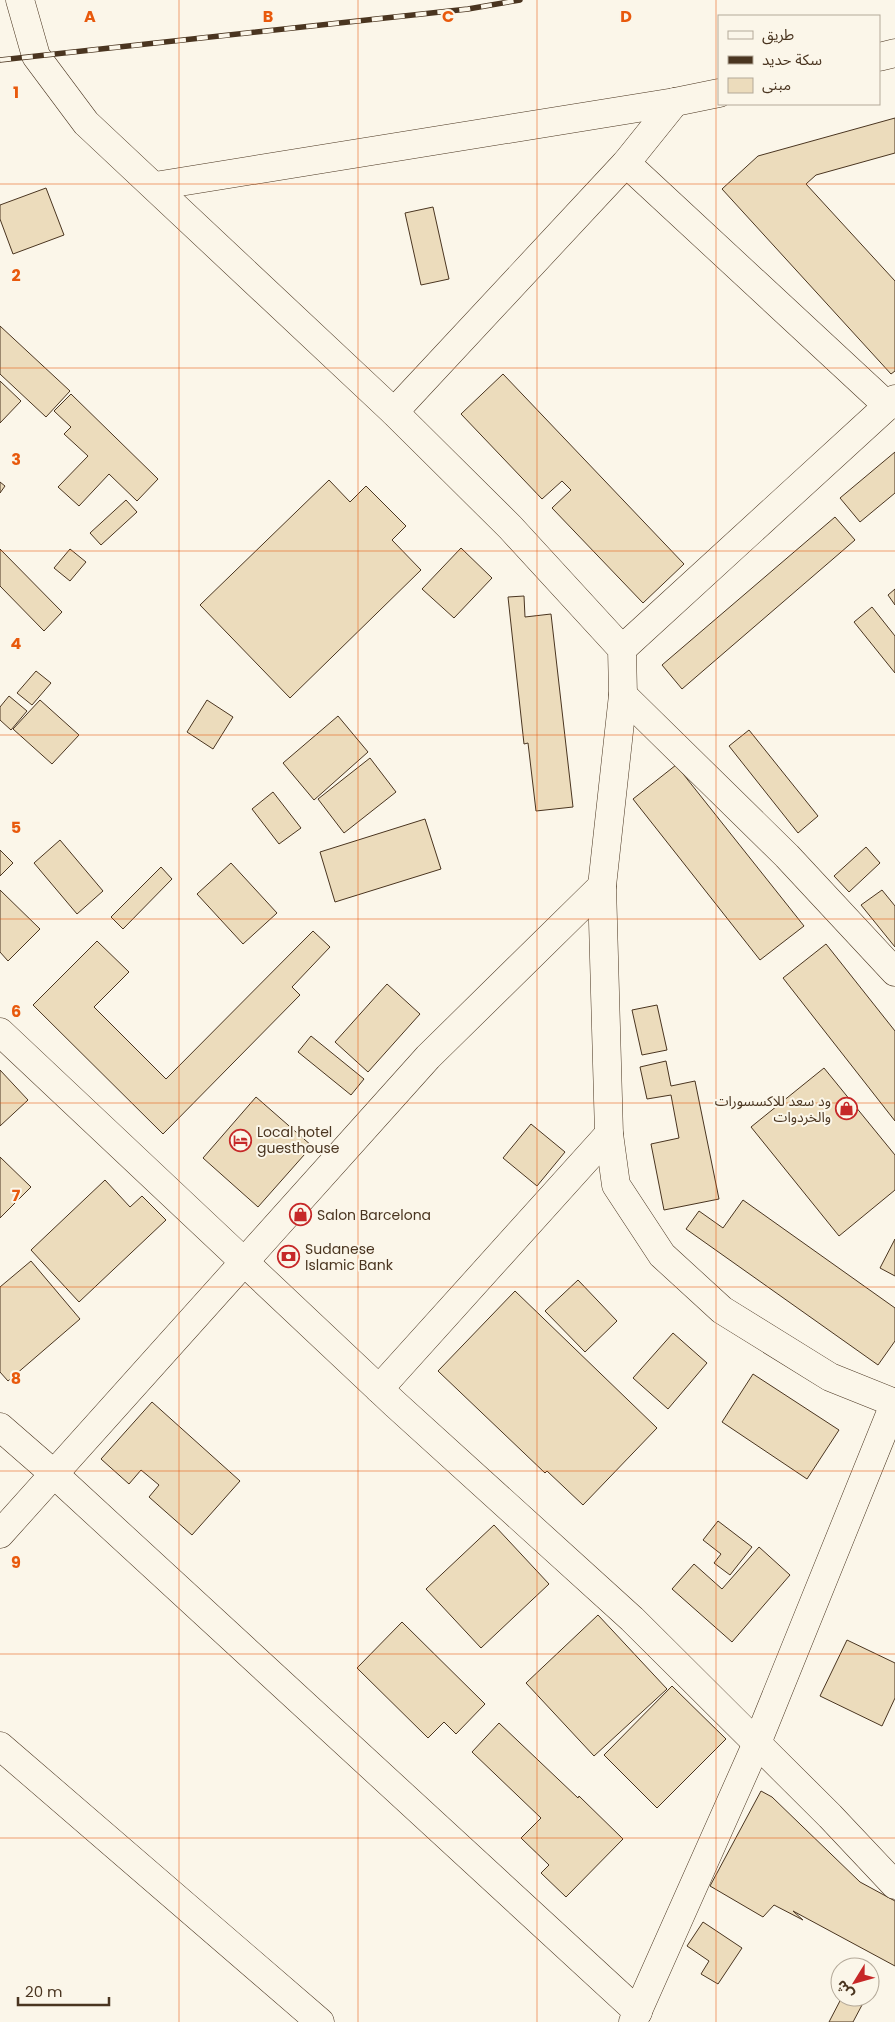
<svg xmlns="http://www.w3.org/2000/svg" width="895" height="2022" font-family="Poppins,'Noto Sans Arabic',sans-serif">
<rect width="100%" height="100%" fill="#fbf6e9"/>
<g fill="#ecdcbc" stroke="#4a3520">
<path d="M 895,118 L 895,153 L 816,175 L 806,184 L 895,281 L 895,371 L 891,374 L 722,189 L 758,156 Z"/>
<path d="M 46,188 L 64,235 L 13,254 L 0,219 L 0,205 Z"/>
<path d="M 433,207 L 449,279 L 421,285 L 405,213 Z"/>
<path d="M 0,326 L 70,391 L 46,417 L 0,374 Z"/>
<path d="M 503,374 L 684,564 L 643,603 L 552,508 L 571,490 L 562,481 L 542,499 L 461,414 Z"/>
<path d="M 0,381 L 21,401 L 0,423 Z"/>
<path d="M 71,394 L 158,479 L 137,501 L 109,474 L 79,506 L 58,487 L 88,456 L 64,434 L 71,427 L 54,411 Z"/>
<path d="M 895,452 L 895,493 L 860,522 L 840,498 Z"/>
<path d="M 329,480 L 350,502 L 366,486 L 406,526 L 392,540 L 421,570 L 290,698 L 200,605 Z"/>
<path d="M 0,482 L 5,486 L 0,493 Z"/>
<path d="M 126,500 L 137,512 L 101,545 L 90,533 Z"/>
<path d="M 835,517 L 855,540 L 682,689 L 662,665 Z"/>
<path d="M 461,548 L 492,578 L 454,618 L 422,589 Z"/>
<path d="M 0,549 L 62,612 L 44,631 L 0,586 Z"/>
<path d="M 70,549 L 86,562 L 70,581 L 54,568 Z"/>
<path d="M 895,589 L 895,605 L 888,595 Z"/>
<path d="M 524,596 L 525,617 L 551,614 L 573,807 L 536,811 L 528,743 L 524,744 L 508,597 Z"/>
<path d="M 872,607 L 895,636 L 895,673 L 854,622 Z"/>
<path d="M 36,671 L 51,683 L 32,705 L 17,693 Z"/>
<path d="M 9,696 L 27,711 L 11,730 L 0,720 L 0,707 Z"/>
<path d="M 40,700 L 79,735 L 52,764 L 13,729 Z"/>
<path d="M 207,700 L 233,717 L 213,749 L 187,732 Z"/>
<path d="M 338,716 L 368,752 L 314,800 L 283,763 Z"/>
<path d="M 749,730 L 818,816 L 798,833 L 729,746 Z"/>
<path d="M 370,758 L 396,792 L 344,833 L 318,799 Z"/>
<path d="M 676,765 L 804,926 L 760,960 L 633,799 Z"/>
<path d="M 273,792 L 301,828 L 279,844 L 252,809 Z"/>
<path d="M 425,819 L 441,869 L 335,902 L 320,852 Z"/>
<path d="M 60,840 L 103,891 L 77,914 L 34,863 Z"/>
<path d="M 866,847 L 880,863 L 849,892 L 834,876 Z"/>
<path d="M 0,850 L 13,863 L 0,876 Z"/>
<path d="M 231,863 L 277,913 L 243,944 L 197,894 Z"/>
<path d="M 161,867 L 172,879 L 123,929 L 111,917 Z"/>
<path d="M 0,890 L 40,929 L 8,961 L 0,952 Z"/>
<path d="M 882,890 L 895,906 L 895,947 L 861,905 Z"/>
<path d="M 313,931 L 330,947 L 292,987 L 300,995 L 163,1134 L 33,1005 L 97,941 L 129,972 L 94,1007 L 166,1079 Z"/>
<path d="M 826,944 L 895,1031 L 895,1121 L 783,978 Z"/>
<path d="M 387,984 L 420,1014 L 368,1072 L 335,1042 Z"/>
<path d="M 657,1005 L 667,1050 L 642,1055 L 632,1010 Z"/>
<path d="M 311,1036 L 364,1079 L 351,1095 L 298,1052 Z"/>
<path d="M 666,1061 L 671,1086 L 695,1081 L 719,1199 L 664,1210 L 651,1144 L 679,1138 L 671,1095 L 647,1099 L 640,1067 Z"/>
<path d="M 824,1068 L 895,1155 L 895,1190 L 839,1236 L 751,1127 Z"/>
<path d="M 0,1070 L 28,1100 L 0,1126 Z"/>
<path d="M 256,1097 L 312,1146 L 258,1207 L 203,1158 Z"/>
<path d="M 531,1124 L 565,1152 L 537,1186 L 503,1158 Z"/>
<path d="M 0,1157 L 31,1187 L 0,1218 Z"/>
<path d="M 105,1180 L 130,1207 L 142,1196 L 166,1220 L 79,1302 L 31,1250 Z"/>
<path d="M 743,1200 L 895,1308 L 895,1341 L 878,1365 L 686,1229 L 699,1211 L 723,1228 Z"/>
<path d="M 895,1239 L 895,1276 L 880,1268 Z"/>
<path d="M 31,1261 L 80,1319 L 8,1381 L 0,1372 L 0,1287 Z"/>
<path d="M 578,1280 L 617,1321 L 585,1352 L 545,1311 Z"/>
<path d="M 515,1291 L 657,1428 L 583,1505 L 547,1471 L 545,1473 L 438,1371 Z"/>
<path d="M 673,1333 L 707,1363 L 668,1409 L 633,1378 Z"/>
<path d="M 753,1374 L 839,1430 L 807,1479 L 722,1422 Z"/>
<path d="M 152,1402 L 240,1481 L 192,1535 L 149,1497 L 159,1485 L 141,1470 L 129,1484 L 101,1459 Z"/>
<path d="M 718,1521 L 752,1547 L 730,1575 L 714,1563 L 721,1554 L 703,1540 Z"/>
<path d="M 494,1525 L 549,1584 L 481,1648 L 426,1589 Z"/>
<path d="M 759,1547 L 790,1575 L 732,1642 L 672,1589 L 694,1564 L 722,1589 Z"/>
<path d="M 598,1615 L 667,1689 L 594,1756 L 526,1683 Z"/>
<path d="M 402,1622 L 485,1704 L 456,1734 L 444,1722 L 428,1738 L 357,1668 Z"/>
<path d="M 847,1640 L 895,1663 L 895,1698 L 882,1726 L 820,1696 Z"/>
<path d="M 672,1686 L 726,1739 L 657,1808 L 604,1755 Z"/>
<path d="M 499,1723 L 578,1798 L 579,1796 L 623,1839 L 566,1897 L 541,1873 L 549,1865 L 521,1838 L 541,1818 L 472,1752 Z"/>
<path d="M 761,1791 L 772,1797 L 860,1882 L 895,1901 L 895,1966 L 793,1911 L 803,1920 L 774,1905 L 763,1917 L 710,1886 Z"/>
<path d="M 703,1922 L 742,1948 L 718,1984 L 701,1974 L 709,1961 L 687,1946 Z"/>
<path d="M 842,1997 L 847,1997 L 862,2005 L 853,2022 L 829,2022 Z"/>
</g>
<g fill="none" stroke-linecap="round" stroke-linejoin="round">
<defs>
<g id="minor">
<path d="M 20,0 L 36,56 L 86,123 L 394,412 L 510,527 L 622,649 L 623,695 L 602,886 L 609,1134 L 616,1185 L 662,1255 L 722,1310 L 830,1377 L 895,1403"/>
<path d="M 879,57 L 895,53"/>
<path d="M 626,163 L 888,406"/>
<path d="M 155,186 L 675,102 L 719,93"/>
<path d="M 394,412 L 626,163 L 675,102"/>
<path d="M 622,649 L 895,399"/>
<path d="M 623,695 L 787,856 L 895,972"/>
<path d="M 0,1032 L 395,1404 L 632,1619 L 830,1816 L 895,1885"/>
<path d="M 379,1389 L 609,1134"/>
<path d="M 0,1427 L 54,1474 L 638,2012"/>
<path d="M 0,1534 L 428,1057 L 602,886"/>
<path d="M 0,1746 L 320,2022"/>
<path d="M 633,2022 L 757,1743 L 895,1402"/>
</g>
</defs>
<use href="#minor" stroke="#4a3520" stroke-width="29"/>
<use href="#minor" stroke="#fbf6e9" stroke-width="28"/>
<defs>
<path id="rail" d="M 0,60 L 468,9 L 520,0"/>
</defs>
<use href="#rail" stroke="#4a3520" stroke-width="5.5"/>
<use href="#rail" stroke="#fbf6e9" stroke-width="4" stroke-dasharray="11" stroke-linecap="butt"/>
</g>
<path fill="none" stroke="#e8590c" stroke-width="1" stroke-opacity="0.55" d="M 179,0 L 179,2022M 358,0 L 358,2022M 537,0 L 537,2022M 716,0 L 716,2022M 0,184 L 895,184M 0,368 L 895,368M 0,551 L 895,551M 0,735 L 895,735M 0,919 L 895,919M 0,1103 L 895,1103M 0,1287 L 895,1287M 0,1471 L 895,1471M 0,1654 L 895,1654M 0,1838 L 895,1838"/>
<defs>
<symbol id="shop-ring" viewBox="-11 -11 22 22"><circle r="9.5" fill="#fbf6e9" stroke="#c62828" stroke-width="1.5"/><path d="M-5-2.5h2.3a2.7 3.5 0 0 1 5.4 0H5L5.5 6h-11ZM-1.5-2.5h3a1.5 2.3 0 0 0-3 0Z" fill="#c62828"/></symbol>
<symbol id="hotel-ring" viewBox="-11 -11 22 22"><circle r="9.5" fill="#fbf6e9" stroke="#c62828" stroke-width="1.5"/><path d="M-6-4.5h1.5V1H6V5H4.5V3h-9V5H-6ZM-4 0a1.8 1.8 0 1 1 3.6 0ZM.5 0V-2.5h3Q6-2.5 6 0Z" fill="#c62828"/></symbol>
<symbol id="bank-ring" viewBox="-11 -11 22 22"><circle r="9.5" fill="#fbf6e9" stroke="#c62828" stroke-width="1.5"/><path d="M-6-4H6V4H-6ZM0-2.3a2.3 2.3 0 1 0 0 4.6a2.3 2.3 0 1 0 0-4.6Z" fill="#c62828"/></symbol>
</defs>
<g fill-rule="evenodd">
<use href="#shop-ring" x="834" y="1096" width="25" height="25"/>
<use href="#hotel-ring" x="228" y="1128" width="25" height="25"/>
<use href="#shop-ring" x="288" y="1202" width="25" height="25"/>
<use href="#bank-ring" x="276" y="1244" width="25" height="25"/>
</g>
<g text-anchor="middle" stroke-width="4" stroke-linejoin="round" paint-order="stroke">
<g font-size="14" fill="#4a3520" stroke="#fbf6e9" text-anchor="start">
<text x="831" y="1106" text-anchor="end">ود سعد للاكسسورات<tspan x="831" dy="16">والخردوات</tspan></text>
<text x="257" y="1137">Local hotel<tspan x="257" dy="16">guesthouse</tspan></text>
<text x="317" y="1220">Salon Barcelona</text>
<text x="305" y="1254">Sudanese<tspan x="305" dy="16">Islamic Bank</tspan></text>
</g>
</g>
<g font-size="16" text-anchor="middle" font-weight="bold" fill="#e8590c" stroke="#fbf6e9" stroke-width="4" stroke-linejoin="round" paint-order="stroke">
<text x="90" y="22">A</text>
<text x="268" y="22">B</text>
<text x="448" y="22">C</text>
<text x="626" y="22">D</text>
<text x="16" y="98">1</text>
<text x="16" y="281">2</text>
<text x="16" y="465">3</text>
<text x="16" y="649">4</text>
<text x="16" y="833">5</text>
<text x="16" y="1017">6</text>
<text x="16" y="1201">7</text>
<text x="16" y="1384">8</text>
<text x="16" y="1568">9</text>
</g>
<rect x="718" y="15" width="162" height="90" fill="#fbf6e9" stroke="#b4a999"/>
<rect x="728" y="31" width="25" height="8" fill="#fbf6e9" stroke="#b4a999"/>
<text x="762" y="40" font-size="15" fill="#4a3520">طريق</text>
<rect x="728" y="56" width="25" height="8" fill="#4a3520" stroke="#b4a999"/>
<text x="762" y="65" font-size="15" fill="#4a3520">سكة حديد</text>
<rect x="728" y="78" width="25" height="15" fill="#ecdcbc" stroke="#b4a999"/>
<text x="762" y="90" font-size="15" fill="#4a3520">مبنى</text>
<g transform="translate(855 1982) rotate(233)"><circle r="24" fill="#fbf6e9" stroke="#b4a999"/>
<path d="M0-4L9 19L0 12L-9 19Z" fill="#c62828"/>
<text y="-8" font-size="14" font-weight="bold" text-anchor="middle" fill="#4a3520">ش</text>
</g>
<path d="M18 1997v8h91v-8" fill="none" stroke="#4a3520" stroke-width="2.5"/>
<text x="25" y="1997" font-size="15" fill="#4a3520" stroke="#fbf6e9" stroke-width="4" paint-order="stroke">20 m</text>
</svg>
